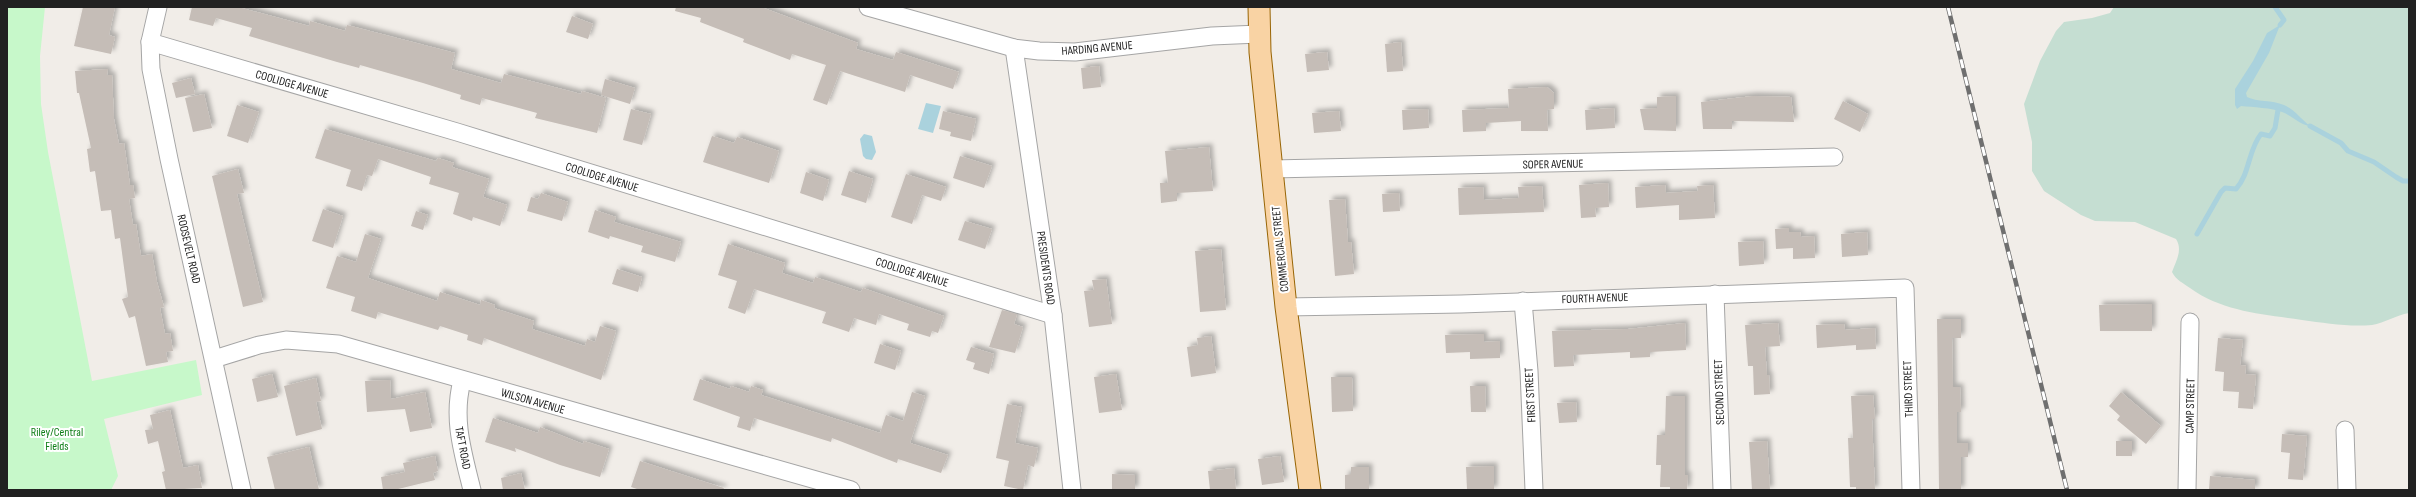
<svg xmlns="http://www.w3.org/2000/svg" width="2416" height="497" font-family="'Sofia Sans Condensed',sans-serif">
<defs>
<filter id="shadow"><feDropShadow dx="3.5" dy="-3.5" stdDeviation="2" flood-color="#0004"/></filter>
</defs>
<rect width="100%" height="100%" fill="#f1ede8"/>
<path fill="#c5ded2" d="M 2114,7 L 2409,7 L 2409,313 C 2396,315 2385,323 2372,325 C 2348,327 2325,323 2302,320 C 2263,314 2223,312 2190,288 C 2183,283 2176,280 2172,272 C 2176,261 2183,250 2176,239 L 2135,222 L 2095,221 L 2081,215 L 2044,191 L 2032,171 L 2032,142 L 2024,104 L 2040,61 L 2056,31 L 2064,22 L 2092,18 L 2110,13 Z"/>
<path fill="#c7f8ca" d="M 7,7 L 45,7 L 40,56 L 41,104 L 48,152 L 92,381 L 196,360 L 202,395 L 104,419 L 118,476 L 111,490 L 7,490 Z"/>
<g fill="#aad2dd">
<path d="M 2280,25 L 2269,53 L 2246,93 L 2247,97 C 2257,102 2272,100 2284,105 C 2295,110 2301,119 2310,126 C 2298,124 2293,116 2282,112 C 2273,108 2252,107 2241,106 L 2237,109 L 2235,105 L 2235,89 L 2253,61 L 2267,33 Z"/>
<path d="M 926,103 L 941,106 L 933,133 L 918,129 Z"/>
<path d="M 864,134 L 872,136 L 876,152 L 872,160 L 866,159 L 863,156 L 860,139 Z"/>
</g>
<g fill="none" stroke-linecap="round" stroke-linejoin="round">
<g stroke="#aad2dd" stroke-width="5">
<path d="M 2275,7 L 2284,20 L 2280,25"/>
<path d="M 2310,126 L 2341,143 L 2348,151 L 2374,162 L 2396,177 L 2403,181 L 2409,181"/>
<path d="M 2197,234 L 2221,192 L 2225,188 L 2236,189 C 2250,174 2248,150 2261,134 L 2270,136 L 2275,128 L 2278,110"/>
</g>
</g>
<g fill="#c5bdb7" filter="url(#shadow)">
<path d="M 83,7 L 115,7 L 109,35 L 115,37 L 111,54 L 74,46 Z"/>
<path d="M 192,7 L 238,7 L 309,26 L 310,21 L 345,31 L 347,25 L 455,53 L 451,69 L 501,83 L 504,74 L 581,94 L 582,91 L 606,98 L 597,133 L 535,118 L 537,113 L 482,98 L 480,105 L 460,99 L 461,95 L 423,83 L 360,65 L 359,68 L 337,62 L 249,36 L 252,28 L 216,18 L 213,26 L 189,20 Z"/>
<path d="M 676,7 L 761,7 L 858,43 L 856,49 L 893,60 L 896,52 L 959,72 L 953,89 L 910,75 L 905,92 L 840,71 L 827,105 L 813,100 L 826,65 L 792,54 L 790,60 L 743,42 L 744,39 L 700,22 L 701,18 L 675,11 Z"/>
<path d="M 572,16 L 593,24 L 588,39 L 566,32 Z"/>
<path d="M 1401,42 L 1403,71 L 1387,72 L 1385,44 Z"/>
<path d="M 1327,52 L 1329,70 L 1307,72 L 1305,54 Z"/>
<path d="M 1099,66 L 1101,87 L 1083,89 L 1081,68 Z"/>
<path d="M 108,69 L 107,75 L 112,75 L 114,119 L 119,144 L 124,143 L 130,185 L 133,185 L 135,198 L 129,199 L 133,225 L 136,224 L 141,256 L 152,254 L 157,282 L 164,307 L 160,308 L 165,334 L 170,333 L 173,351 L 166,352 L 168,362 L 146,366 L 135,316 L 129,318 L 122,299 L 128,297 L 120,238 L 115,239 L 111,210 L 101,211 L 95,171 L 90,172 L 87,149 L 91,148 L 79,93 L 77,93 L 75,71 Z"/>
<path d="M 191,78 L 195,94 L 176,98 L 172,83 Z"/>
<path d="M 605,79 L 635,88 L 630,104 L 601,95 Z"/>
<path d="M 1547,87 L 1554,93 L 1554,109 L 1547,110 L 1548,131 L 1521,131 L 1521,121 L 1486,123 L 1486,131 L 1463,132 L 1462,110 L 1509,108 L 1508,89 Z"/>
<path d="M 204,94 L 212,128 L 193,132 L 185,98 Z"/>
<path d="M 1676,96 L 1676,131 L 1644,130 L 1640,109 L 1657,108 L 1657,97 Z"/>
<path d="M 1753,96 L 1791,97 L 1794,122 L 1732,121 L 1732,129 L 1703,129 L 1701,102 Z"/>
<path d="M 1843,101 L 1868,114 L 1860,132 L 1834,119 Z"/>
<path d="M 237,105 L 259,112 L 248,143 L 227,136 Z"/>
<path d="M 1614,108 L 1615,128 L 1586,130 L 1585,110 Z"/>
<path d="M 631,109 L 651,114 L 642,145 L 623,140 Z"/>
<path d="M 1428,109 L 1429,128 L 1403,130 L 1402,110 Z"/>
<path d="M 943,111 L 976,119 L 971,141 L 950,136 L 951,132 L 939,129 Z"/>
<path d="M 1339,111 L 1341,131 L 1314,133 L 1312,113 Z"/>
<path d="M 325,129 L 436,161 L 438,158 L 454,163 L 452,167 L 489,179 L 483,197 L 507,205 L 500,226 L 473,217 L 472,221 L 453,214 L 459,193 L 429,184 L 431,177 L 378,159 L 372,176 L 367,175 L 362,191 L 346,186 L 351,170 L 315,158 Z"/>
<path d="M 712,136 L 734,143 L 737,137 L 779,151 L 769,183 L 703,162 Z"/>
<path d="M 1209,147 L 1213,191 L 1177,193 L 1177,201 L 1161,203 L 1160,183 L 1168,183 L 1165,151 Z"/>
<path d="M 960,156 L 992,166 L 984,188 L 953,178 Z"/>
<path d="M 238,169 L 244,193 L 237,194 L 263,302 L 243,307 L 212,176 Z"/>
<path d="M 849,171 L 873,179 L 866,203 L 841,195 Z"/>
<path d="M 806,172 L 829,180 L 823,201 L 800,193 Z"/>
<path d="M 906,174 L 946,187 L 941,201 L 922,195 L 912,224 L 891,217 Z"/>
<path d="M 1608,183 L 1609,207 L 1595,208 L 1596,217 L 1581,218 L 1579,185 Z"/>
<path d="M 1665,185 L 1666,193 L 1698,191 L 1697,186 L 1713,185 L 1715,218 L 1679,220 L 1679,205 L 1636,208 L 1635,187 Z"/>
<path d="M 1542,186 L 1544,212 L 1459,215 L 1458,188 L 1483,187 L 1484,200 L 1519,198 L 1518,187 Z"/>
<path d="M 541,193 L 568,202 L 562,221 L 527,211 L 531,197 L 538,199 Z"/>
<path d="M 1399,193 L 1400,211 L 1383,212 L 1382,194 Z"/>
<path d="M 1345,199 L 1348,242 L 1351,242 L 1354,274 L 1335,276 L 1329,200 Z"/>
<path d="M 323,209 L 343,216 L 333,248 L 312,241 Z"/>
<path d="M 595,210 L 616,217 L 614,222 L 681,242 L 675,262 L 641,252 L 643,246 L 610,236 L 609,239 L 588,232 Z"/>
<path d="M 416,211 L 428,215 L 423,230 L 411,226 Z"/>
<path d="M 965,221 L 992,229 L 985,249 L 958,240 Z"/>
<path d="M 1789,228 L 1789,232 L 1800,232 L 1801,237 L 1814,236 L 1815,258 L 1793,259 L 1793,248 L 1776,249 L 1775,229 Z"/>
<path d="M 1867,232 L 1868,255 L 1842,257 L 1841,234 Z"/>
<path d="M 365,234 L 381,239 L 368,278 L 437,301 L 440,292 L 480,305 L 481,300 L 495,305 L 494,308 L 534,321 L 532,329 L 585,346 L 587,339 L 595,342 L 600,326 L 616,331 L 601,380 L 484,338 L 482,345 L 467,340 L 468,335 L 440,326 L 438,330 L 378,312 L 376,319 L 351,311 L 355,297 L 326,288 L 337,256 L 356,262 Z"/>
<path d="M 1763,241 L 1764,264 L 1739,266 L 1738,242 Z"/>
<path d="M 728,244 L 785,263 L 782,273 L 813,283 L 815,277 L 861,292 L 863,288 L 944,316 L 938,333 L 932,331 L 930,337 L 907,330 L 909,324 L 879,314 L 876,325 L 854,318 L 849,332 L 822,323 L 826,312 L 754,289 L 745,314 L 728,308 L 737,281 L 718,275 Z"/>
<path d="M 1221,249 L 1226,310 L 1200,312 L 1195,251 Z"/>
<path d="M 617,269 L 642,277 L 638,292 L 612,284 Z"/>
<path d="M 1106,279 L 1112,324 L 1089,327 L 1084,291 L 1094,290 L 1092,280 Z"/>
<path d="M 2152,304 L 2152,331 L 2100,331 L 2099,305 Z"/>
<path d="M 1002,310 L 1017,314 L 1014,324 L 1023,327 L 1015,353 L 989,347 Z"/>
<path d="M 1937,319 L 1961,319 L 1961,338 L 1952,338 L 1953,387 L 1960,387 L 1961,412 L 1957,412 L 1957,443 L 1968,443 L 1968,457 L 1961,457 L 1961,490 L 1939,490 Z"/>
<path d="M 1685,323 L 1686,350 L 1650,352 L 1650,357 L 1630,358 L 1630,352 L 1573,355 L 1574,366 L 1554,367 L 1552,331 L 1628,329 Z"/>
<path d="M 1778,323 L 1780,346 L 1765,347 L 1767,375 L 1769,375 L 1770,394 L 1754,395 L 1753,366 L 1748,366 L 1745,325 Z"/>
<path d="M 1844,324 L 1845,330 L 1875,328 L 1876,349 L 1856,350 L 1856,345 L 1817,348 L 1816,325 Z"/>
<path d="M 1484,334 L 1484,342 L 1500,341 L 1500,358 L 1470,359 L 1470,352 L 1446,353 L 1445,335 Z"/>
<path d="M 1211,336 L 1216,373 L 1191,377 L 1187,347 L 1198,345 L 1197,338 Z"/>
<path d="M 2218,338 L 2243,340 L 2240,365 L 2246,366 L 2245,374 L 2256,375 L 2253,409 L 2238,408 L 2239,392 L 2223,391 L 2224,372 L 2215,371 Z"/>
<path d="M 880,344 L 901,351 L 895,370 L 874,363 Z"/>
<path d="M 971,347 L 994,354 L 989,374 L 973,369 L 975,363 L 966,360 Z"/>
<path d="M 272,374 L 278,397 L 257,402 L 252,379 Z"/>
<path d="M 1116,374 L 1122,410 L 1099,413 L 1094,377 Z"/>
<path d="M 1331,377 L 1352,377 L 1353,411 L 1332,412 Z"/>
<path d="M 316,378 L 321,401 L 316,402 L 322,429 L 296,436 L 284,386 Z"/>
<path d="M 700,379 L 730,389 L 731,386 L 749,392 L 751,386 L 763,390 L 761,395 L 880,433 L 886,415 L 903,421 L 912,392 L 925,396 L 910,443 L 948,455 L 941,473 L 898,459 L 897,463 L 832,438 L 831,442 L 754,418 L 750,431 L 737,427 L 740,417 L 693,400 Z"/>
<path d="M 390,380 L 391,399 L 425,392 L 432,428 L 410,432 L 405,409 L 367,412 L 365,381 Z"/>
<path d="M 1470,386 L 1485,386 L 1486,412 L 1471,412 Z"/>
<path d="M 2121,392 L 2161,426 L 2146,444 L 2117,420 L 2120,416 L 2109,406 Z"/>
<path d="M 1873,395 L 1875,419 L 1872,419 L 1875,490 L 1856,490 L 1856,487 L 1850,487 L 1848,438 L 1853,438 L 1851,396 Z"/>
<path d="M 1666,396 L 1685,396 L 1685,475 L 1688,475 L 1687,490 L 1670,490 L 1670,487 L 1660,487 L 1661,465 L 1656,465 L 1657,435 L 1665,435 Z"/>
<path d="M 1576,402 L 1577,422 L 1559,423 L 1557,403 Z"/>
<path d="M 1007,404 L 1022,407 L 1015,443 L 1038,448 L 1034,467 L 1028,465 L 1023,490 L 1004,486 L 1009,461 L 996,458 Z"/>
<path d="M 170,410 L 183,468 L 198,465 L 202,488 L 166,490 L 162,472 L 165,471 L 158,441 L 148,444 L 145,430 L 153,429 L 150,415 Z"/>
<path d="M 493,418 L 538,433 L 540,427 L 583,444 L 584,441 L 609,449 L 600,477 L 560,465 L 515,448 L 516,452 L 485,442 Z"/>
<path d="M 2282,434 L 2307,436 L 2303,480 L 2288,479 L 2290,453 L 2281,452 Z"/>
<path d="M 1767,441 L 1770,490 L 1752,490 L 1749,442 Z"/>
<rect x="2116" y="441" width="16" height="15"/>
<path d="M 309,447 L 319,490 L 275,490 L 267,457 Z"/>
<path d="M 435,456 L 438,471 L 433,473 L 435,480 L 394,490 L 383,490 L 381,477 L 405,472 L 403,463 Z"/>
<path d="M 1280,456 L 1284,482 L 1262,485 L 1258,459 Z"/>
<path d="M 640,461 L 724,488 L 723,490 L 640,490 L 631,487 Z"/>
<path d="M 1494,466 L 1494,490 L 1467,490 L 1466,467 Z"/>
<path d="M 1351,467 L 1369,467 L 1369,490 L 1345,490 L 1345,475 L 1351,474 Z"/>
<path d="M 1234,468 L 1236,490 L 1210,490 L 1208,471 Z"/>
<path d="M 521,473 L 525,490 L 503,490 L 501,478 Z"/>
<path d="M 1112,474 L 1135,475 L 1135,490 L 1112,490 Z"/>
<path d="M 2210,476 L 2255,480 L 2255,490 L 2209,490 Z"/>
</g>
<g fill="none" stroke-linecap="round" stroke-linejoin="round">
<defs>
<g id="minor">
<path d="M 158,7 L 150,42 L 151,69 L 169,159 L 242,490"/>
<path d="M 868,7 L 1014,48 L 1039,51 L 1075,52 L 1212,36 L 1259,34"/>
<path d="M 150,42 L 457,132 L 1053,315"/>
<path d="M 1014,48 L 1053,315 L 1072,490"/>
<path d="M 1272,169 L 1834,157"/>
<path d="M 1715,294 L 1722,490"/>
<path d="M 1523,301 L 1529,371 L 1534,490"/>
<path d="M 1286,307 L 1461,304 L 1905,288 L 1911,490"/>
<path d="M 214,359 L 259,345 L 286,340 L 338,344 L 851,490"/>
<path d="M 462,381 C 452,419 463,453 472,490"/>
<path d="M 2345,430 L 2347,490"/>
<path d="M 2187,490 L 2190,322"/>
</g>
<path id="major" d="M 1259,7 L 1260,52 L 1286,307 L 1310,490"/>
</defs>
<use href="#minor" stroke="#a5a5a5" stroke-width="19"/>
<use href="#major" stroke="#986505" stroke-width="23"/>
<use href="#minor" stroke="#fff" stroke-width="17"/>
<use href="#major" stroke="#f9d3a4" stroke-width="21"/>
<defs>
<path id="rail" d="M 1948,7 L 2067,490"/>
</defs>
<use href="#rail" stroke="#6f6f6f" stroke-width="4.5"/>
<use href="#rail" stroke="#fff" stroke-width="3" stroke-dasharray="9" stroke-linecap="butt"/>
</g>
<g text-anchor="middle" stroke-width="4" stroke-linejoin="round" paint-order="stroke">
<g font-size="12" fill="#212121" stroke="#fff">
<text transform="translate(1097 48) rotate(-5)" y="4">HARDING AVENUE</text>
<text transform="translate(292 84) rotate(16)" y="4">COOLIDGE AVENUE</text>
<text transform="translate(1553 164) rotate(-1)" y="4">SOPER AVENUE</text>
<text transform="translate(602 177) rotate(17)" y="4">COOLIDGE AVENUE</text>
<text transform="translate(189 249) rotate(77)" y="4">ROOSEVELT ROAD</text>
<text transform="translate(1280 249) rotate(-96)" y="4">COMMERCIAL STREET</text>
<text transform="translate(1046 268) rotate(82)" y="4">PRESIDENTS ROAD</text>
<text transform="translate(912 272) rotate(17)" y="4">COOLIDGE AVENUE</text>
<text transform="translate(1595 298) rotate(-2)" y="4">FOURTH AVENUE</text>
<text transform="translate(1908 389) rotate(-92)" y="4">THIRD STREET</text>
<text transform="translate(1719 392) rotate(-92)" y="4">SECOND STREET</text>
<text transform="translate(1530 395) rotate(-93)" y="4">FIRST STREET</text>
<text transform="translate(533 401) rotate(16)" y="4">WILSON AVENUE</text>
<text transform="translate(2190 406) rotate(-89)" y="4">CAMP STREET</text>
<text transform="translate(463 448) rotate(79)" y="4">TAFT ROAD</text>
</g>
<g font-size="12" fill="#0f7e17" stroke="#fff">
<text x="57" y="436">Riley/Central<tspan x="57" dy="14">Fields</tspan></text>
</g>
</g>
<rect width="2416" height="497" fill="none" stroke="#212121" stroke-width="16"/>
</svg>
